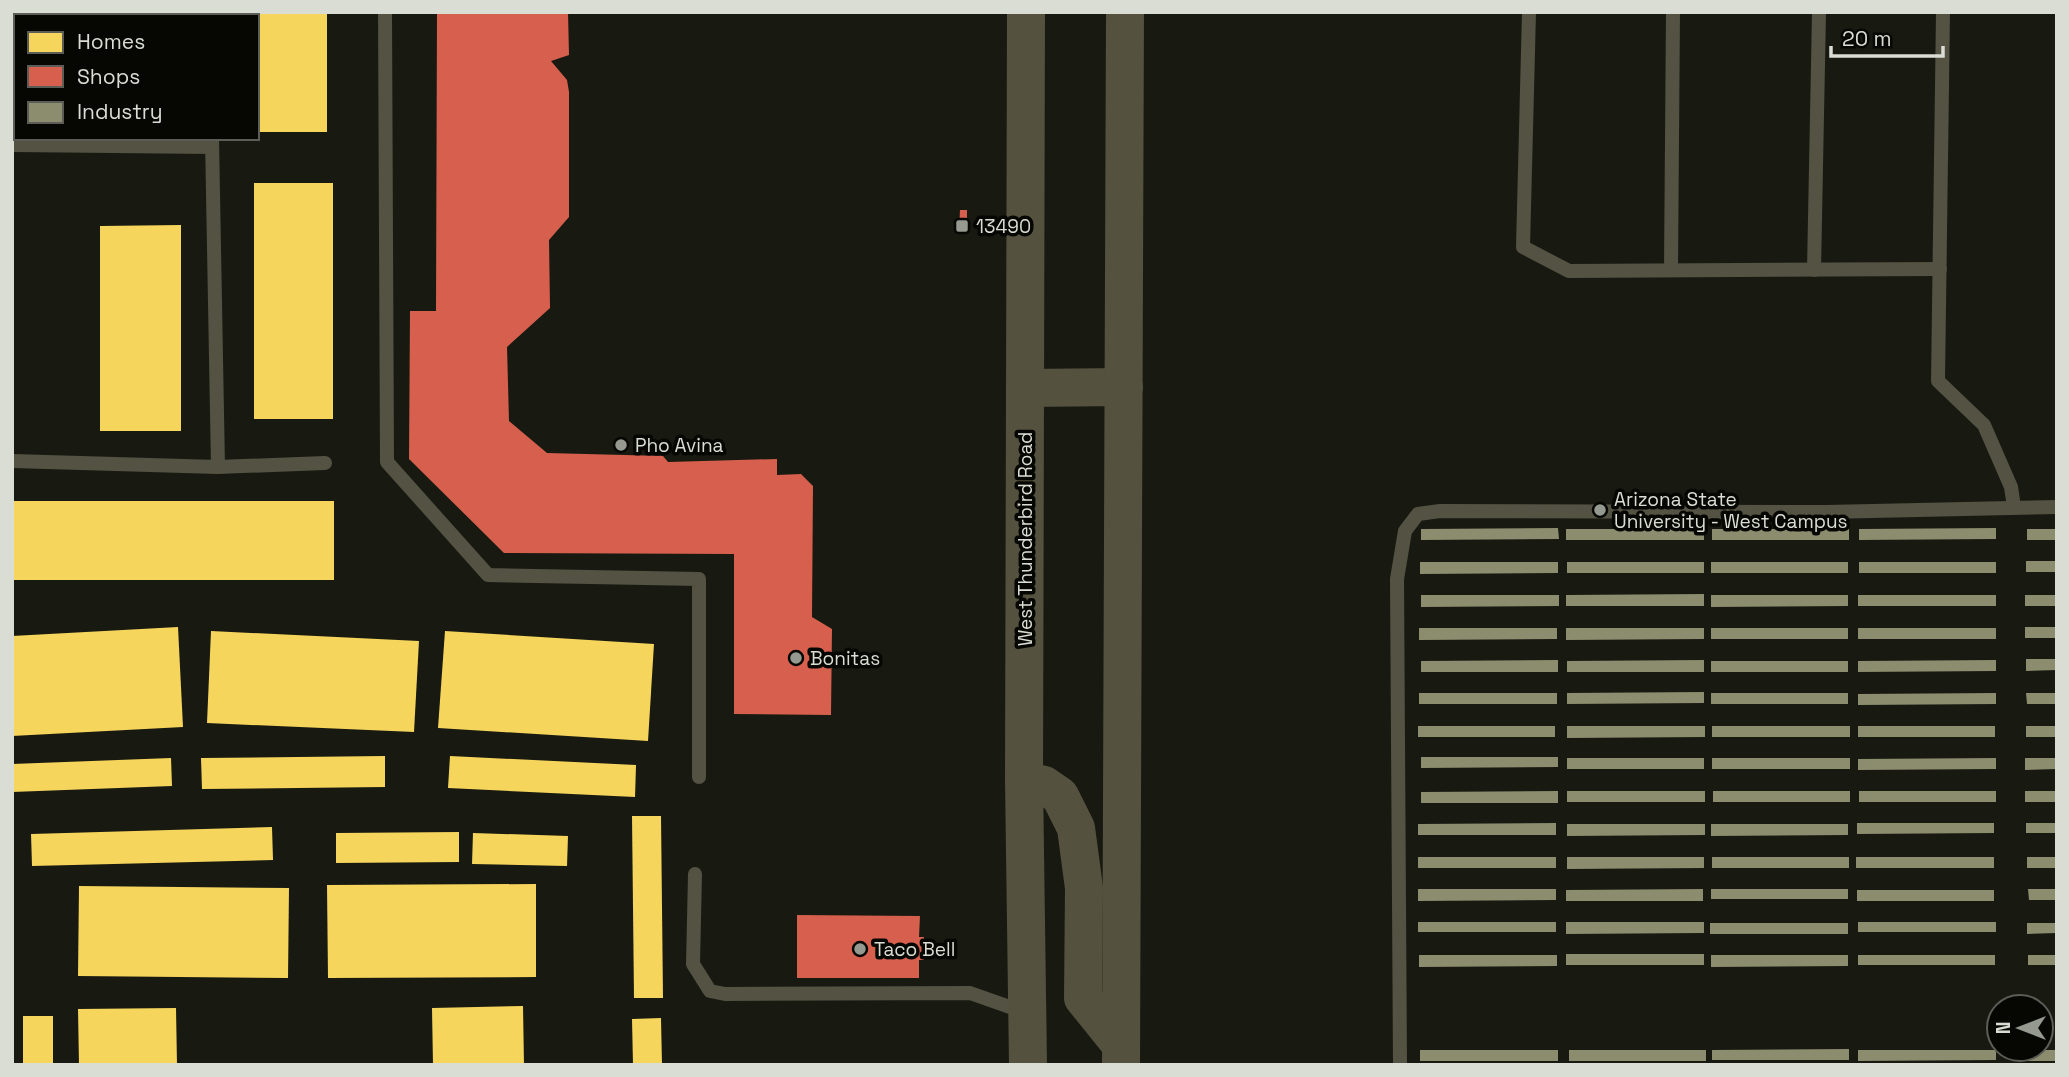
<svg xmlns="http://www.w3.org/2000/svg" width="2069" height="1077" font-family="'Space Grotesk',sans-serif">
<rect width="100%" height="100%" fill="#181a12"/>
<g fill="#f6d55c">
<path d="M 254,12 L 327,12 L 327,132 L 257,132 L 257,16 Z"/>
<rect x="12" y="22" width="4" height="81"/>
<rect x="254" y="183" width="79" height="236"/>
<path d="M 181,225 L 181,431 L 100,431 L 100,226 Z"/>
<rect x="12" y="501" width="322" height="79"/>
<path d="M 178,627 L 183,727 L 12,736 L 12,636 Z"/>
<path d="M 211,631 L 419,641 L 414,732 L 207,723 Z"/>
<path d="M 445,631 L 654,644 L 648,741 L 438,728 Z"/>
<path d="M 385,756 L 385,787 L 202,789 L 201,758 Z"/>
<path d="M 450,756 L 636,765 L 635,797 L 448,788 Z"/>
<path d="M 171,758 L 172,786 L 12,792 L 12,764 Z"/>
<path d="M 632,816 L 661,816 L 663,998 L 634,998 Z"/>
<path d="M 272,827 L 273,860 L 32,866 L 31,834 Z"/>
<path d="M 459,832 L 459,862 L 336,863 L 336,833 Z"/>
<path d="M 473,833 L 568,836 L 567,866 L 472,864 Z"/>
<path d="M 536,884 L 536,977 L 328,978 L 327,885 Z"/>
<path d="M 79,886 L 289,888 L 288,978 L 78,976 Z"/>
<path d="M 523,1006 L 524,1065 L 433,1065 L 432,1008 Z"/>
<path d="M 176,1008 L 177,1065 L 79,1065 L 78,1009 Z"/>
<rect x="23" y="1016" width="30" height="49"/>
<path d="M 661,1018 L 662,1065 L 633,1065 L 632,1019 Z"/>
</g>
<g fill="#d6604d">
<path d="M 437,12 L 568,12 L 569,55 L 551,61 L 567,80 L 569,92 L 569,217 L 549,240 L 550,308 L 507,347 L 509,421 L 547,453 L 663,456 L 668,462 L 777,459 L 777,475 L 801,474 L 813,486 L 812,617 L 832,629 L 831,715 L 734,714 L 734,554 L 504,553 L 409,459 L 410,311 L 436,311 Z"/>
<path d="M 960,210 L 967,210 L 967,231 L 959,231 Z"/>
<path d="M 797,915 L 920,916 L 919,937 L 924,937 L 924,960 L 919,960 L 919,978 L 797,978 Z"/>
</g>
<g fill="#8c8c6e">
<path d="M 1558,528 L 1559,539 L 1421,540 L 1421,529 Z"/>
<path d="M 1996,528 L 1996,539 L 1859,540 L 1859,529 Z"/>
<rect x="1566" y="529" width="138" height="11"/>
<rect x="1712" y="529" width="137" height="11"/>
<rect x="2027" y="529" width="30" height="11"/>
<rect x="2026" y="561" width="31" height="11"/>
<path d="M 1420,562 L 1558,562 L 1558,573 L 1420,574 Z"/>
<rect x="1567" y="562" width="137" height="11"/>
<rect x="1711" y="562" width="137" height="11"/>
<rect x="1859" y="562" width="137" height="11"/>
<path d="M 1704,594 L 1704,606 L 1566,606 L 1566,595 Z"/>
<path d="M 1421,595 L 1559,595 L 1559,606 L 1421,607 Z"/>
<path d="M 1711,595 L 1848,595 L 1848,606 L 1711,607 Z"/>
<rect x="1858" y="595" width="138" height="11"/>
<rect x="2025" y="595" width="32" height="11"/>
<rect x="2025" y="627" width="32" height="11"/>
<path d="M 1419,628 L 1557,628 L 1557,639 L 1419,640 Z"/>
<path d="M 1566,628 L 1704,628 L 1704,639 L 1566,640 Z"/>
<rect x="1711" y="628" width="137" height="11"/>
<rect x="1858" y="628" width="138" height="11"/>
<path d="M 2026,659 L 2057,659 L 2057,670 L 2026,671 Z"/>
<path d="M 1558,660 L 1558,672 L 1421,672 L 1421,661 Z"/>
<path d="M 1704,660 L 1704,672 L 1567,672 L 1567,661 Z"/>
<path d="M 1996,660 L 1996,671 L 1858,672 L 1858,661 Z"/>
<rect x="1711" y="661" width="137" height="11"/>
<path d="M 1704,692 L 1704,703 L 1567,704 L 1567,693 Z"/>
<rect x="1419" y="693" width="138" height="11"/>
<rect x="1711" y="693" width="137" height="11"/>
<path d="M 1996,693 L 1996,704 L 1858,705 L 1858,694 Z"/>
<path d="M 2026,693 L 2057,693 L 2057,704 L 2027,704 Z"/>
<rect x="1418" y="726" width="137" height="11"/>
<path d="M 1567,726 L 1705,726 L 1705,737 L 1567,738 Z"/>
<rect x="1712" y="726" width="138" height="11"/>
<rect x="1858" y="726" width="137" height="11"/>
<rect x="2026" y="726" width="31" height="11"/>
<path d="M 1421,757 L 1558,757 L 1558,767 L 1421,768 Z"/>
<rect x="1567" y="758" width="137" height="11"/>
<rect x="1712" y="758" width="138" height="11"/>
<path d="M 1996,758 L 1996,769 L 1858,770 L 1858,759 Z"/>
<path d="M 2025,758 L 2057,758 L 2057,769 L 2025,770 Z"/>
<path d="M 1558,791 L 1558,803 L 1421,803 L 1421,792 Z"/>
<rect x="1567" y="791" width="138" height="11"/>
<rect x="1713" y="791" width="137" height="11"/>
<rect x="1859" y="791" width="137" height="11"/>
<rect x="2025" y="791" width="32" height="11"/>
<path d="M 1556,823 L 1556,835 L 1418,835 L 1418,824 Z"/>
<path d="M 1857,823 L 1994,823 L 1994,833 L 1857,834 Z"/>
<rect x="2026" y="823" width="31" height="10"/>
<path d="M 1567,824 L 1705,824 L 1705,835 L 1567,836 Z"/>
<path d="M 1711,824 L 1848,824 L 1848,835 L 1711,836 Z"/>
<rect x="1418" y="857" width="138" height="11"/>
<path d="M 1567,857 L 1704,857 L 1704,868 L 1567,869 Z"/>
<rect x="1712" y="857" width="137" height="11"/>
<rect x="1856" y="857" width="138" height="11"/>
<rect x="2027" y="857" width="30" height="11"/>
<path d="M 1418,889 L 1556,889 L 1556,900 L 1418,901 Z"/>
<path d="M 1703,889 L 1703,901 L 1566,901 L 1566,890 Z"/>
<rect x="1711" y="889" width="137" height="10"/>
<path d="M 2028,889 L 2057,889 L 2057,900 L 2029,900 Z"/>
<rect x="1857" y="890" width="137" height="11"/>
<rect x="1418" y="922" width="138" height="10"/>
<path d="M 1566,922 L 1704,922 L 1704,933 L 1566,934 Z"/>
<rect x="1858" y="922" width="138" height="10"/>
<rect x="1710" y="923" width="138" height="11"/>
<path d="M 2027,923 L 2057,923 L 2057,933 L 2027,934 Z"/>
<rect x="1566" y="954" width="138" height="11"/>
<path d="M 1419,955 L 1557,955 L 1557,966 L 1419,967 Z"/>
<path d="M 1711,955 L 1848,955 L 1848,966 L 1711,967 Z"/>
<rect x="1858" y="955" width="137" height="10"/>
<rect x="2028" y="955" width="29" height="10"/>
<path d="M 1849,1049 L 1849,1060 L 1712,1060 L 1712,1050 Z"/>
<rect x="1420" y="1050" width="138" height="11"/>
<rect x="1569" y="1050" width="137" height="11"/>
<path d="M 1858,1050 L 1996,1050 L 1996,1060 L 1858,1061 Z"/>
<rect x="2026" y="1050" width="31" height="11"/>
</g>
<g fill="none" stroke-linecap="round" stroke-linejoin="round">
<g stroke="#535243" stroke-width="14">
<path d="M 211,12 L 211,16"/>
<path d="M 385,12 L 387,462 L 488,575 L 699,579 L 699,777"/>
<path d="M 1529,12 L 1523,247 L 1569,271 L 1940,269"/>
<path d="M 1943,12 L 1938,381 L 1984,425 L 2011,487 L 2014,507"/>
<path d="M 212,138 L 218,467"/>
<path d="M 12,145 L 212,147"/>
<path d="M 1671,270 L 1673,12"/>
<path d="M 1814,270 L 1819,12"/>
<path d="M 12,461 L 218,467 L 325,463"/>
<path d="M 695,874 L 693,964 L 710,991 L 725,994 L 970,993 L 1024,1012"/>
<path d="M 1400,1065 L 1397,579 L 1405,531 L 1418,514 L 1440,511 L 1826,512 L 2057,507"/>
</g>
<g stroke="#54513f" stroke-width="38">
<path d="M 1026,12 L 1024,780 L 1028,1065"/>
<path d="M 1025,388 L 1124,387"/>
<path d="M 1024,780 L 1044,785 L 1060,796 L 1076,828 L 1084,888 L 1083,998 L 1121,1045"/>
<path d="M 1121,1065 L 1125,12"/>
</g>
</g>
<g fill="#96998f" stroke="#060703" stroke-width="2.5">
<rect x="955" y="219" width="14" height="14" rx="3.5"/>
<circle cx="621" cy="445" r="7"/>
<circle cx="1600" cy="510" r="7"/>
<circle cx="796" cy="658" r="7"/>
<circle cx="860" cy="949" r="7"/>
</g>
<g text-anchor="middle" stroke-width="7" stroke-linejoin="round" paint-order="stroke">
<g font-size="19" fill="#daddd3" stroke="#060703" text-anchor="start">
<text x="976" y="233">13490</text>
<text x="635" y="452">Pho Avina</text>
<text x="1614" y="506">Arizona State<tspan x="1614" dy="22">University - West Campus</tspan></text>
<text x="810" y="665">Bonitas</text>
<text x="874" y="956">Taco Bell</text>
</g>
<g font-size="19" fill="#daddd3" stroke="#060703">
<text transform="translate(1025 539) rotate(-90)" y="7">West Thunderbird Road</text>
</g>
</g>
<rect width="2069" height="1077" fill="none" stroke="#daddd3" stroke-width="28"/>
<rect x="14" y="14" width="245" height="126" fill="#060703" stroke="#5b5d56" stroke-width="2"/>
<rect x="28" y="32" width="35" height="21" fill="#f6d55c" stroke="#5b5d56" stroke-width="2"/>
<text x="77" y="49" font-size="21" fill="#daddd3">Homes</text>
<rect x="28" y="66" width="35" height="21" fill="#d6604d" stroke="#5b5d56" stroke-width="2"/>
<text x="77" y="84" font-size="21" fill="#daddd3">Shops</text>
<rect x="28" y="102" width="35" height="21" fill="#8c8c6e" stroke="#5b5d56" stroke-width="2"/>
<text x="77" y="119" font-size="21" fill="#daddd3">Industry</text>
<g transform="translate(2020 1028) rotate(270)"><circle r="33" fill="#060703" stroke="#5b5d56" stroke-width="2"/>
<path d="M0-5L12 26L0 18L-12 26Z" fill="#96998f"/>
<text y="-10" font-size="19" font-weight="bold" text-anchor="middle" fill="#daddd3">N</text>
</g>
<path d="M1831 46v10h112v-10" fill="none" stroke="#daddd3" stroke-width="3.5"/>
<text x="1842" y="46" font-size="21" fill="#daddd3" stroke="#060703" stroke-width="5" paint-order="stroke">20 m</text>
</svg>
